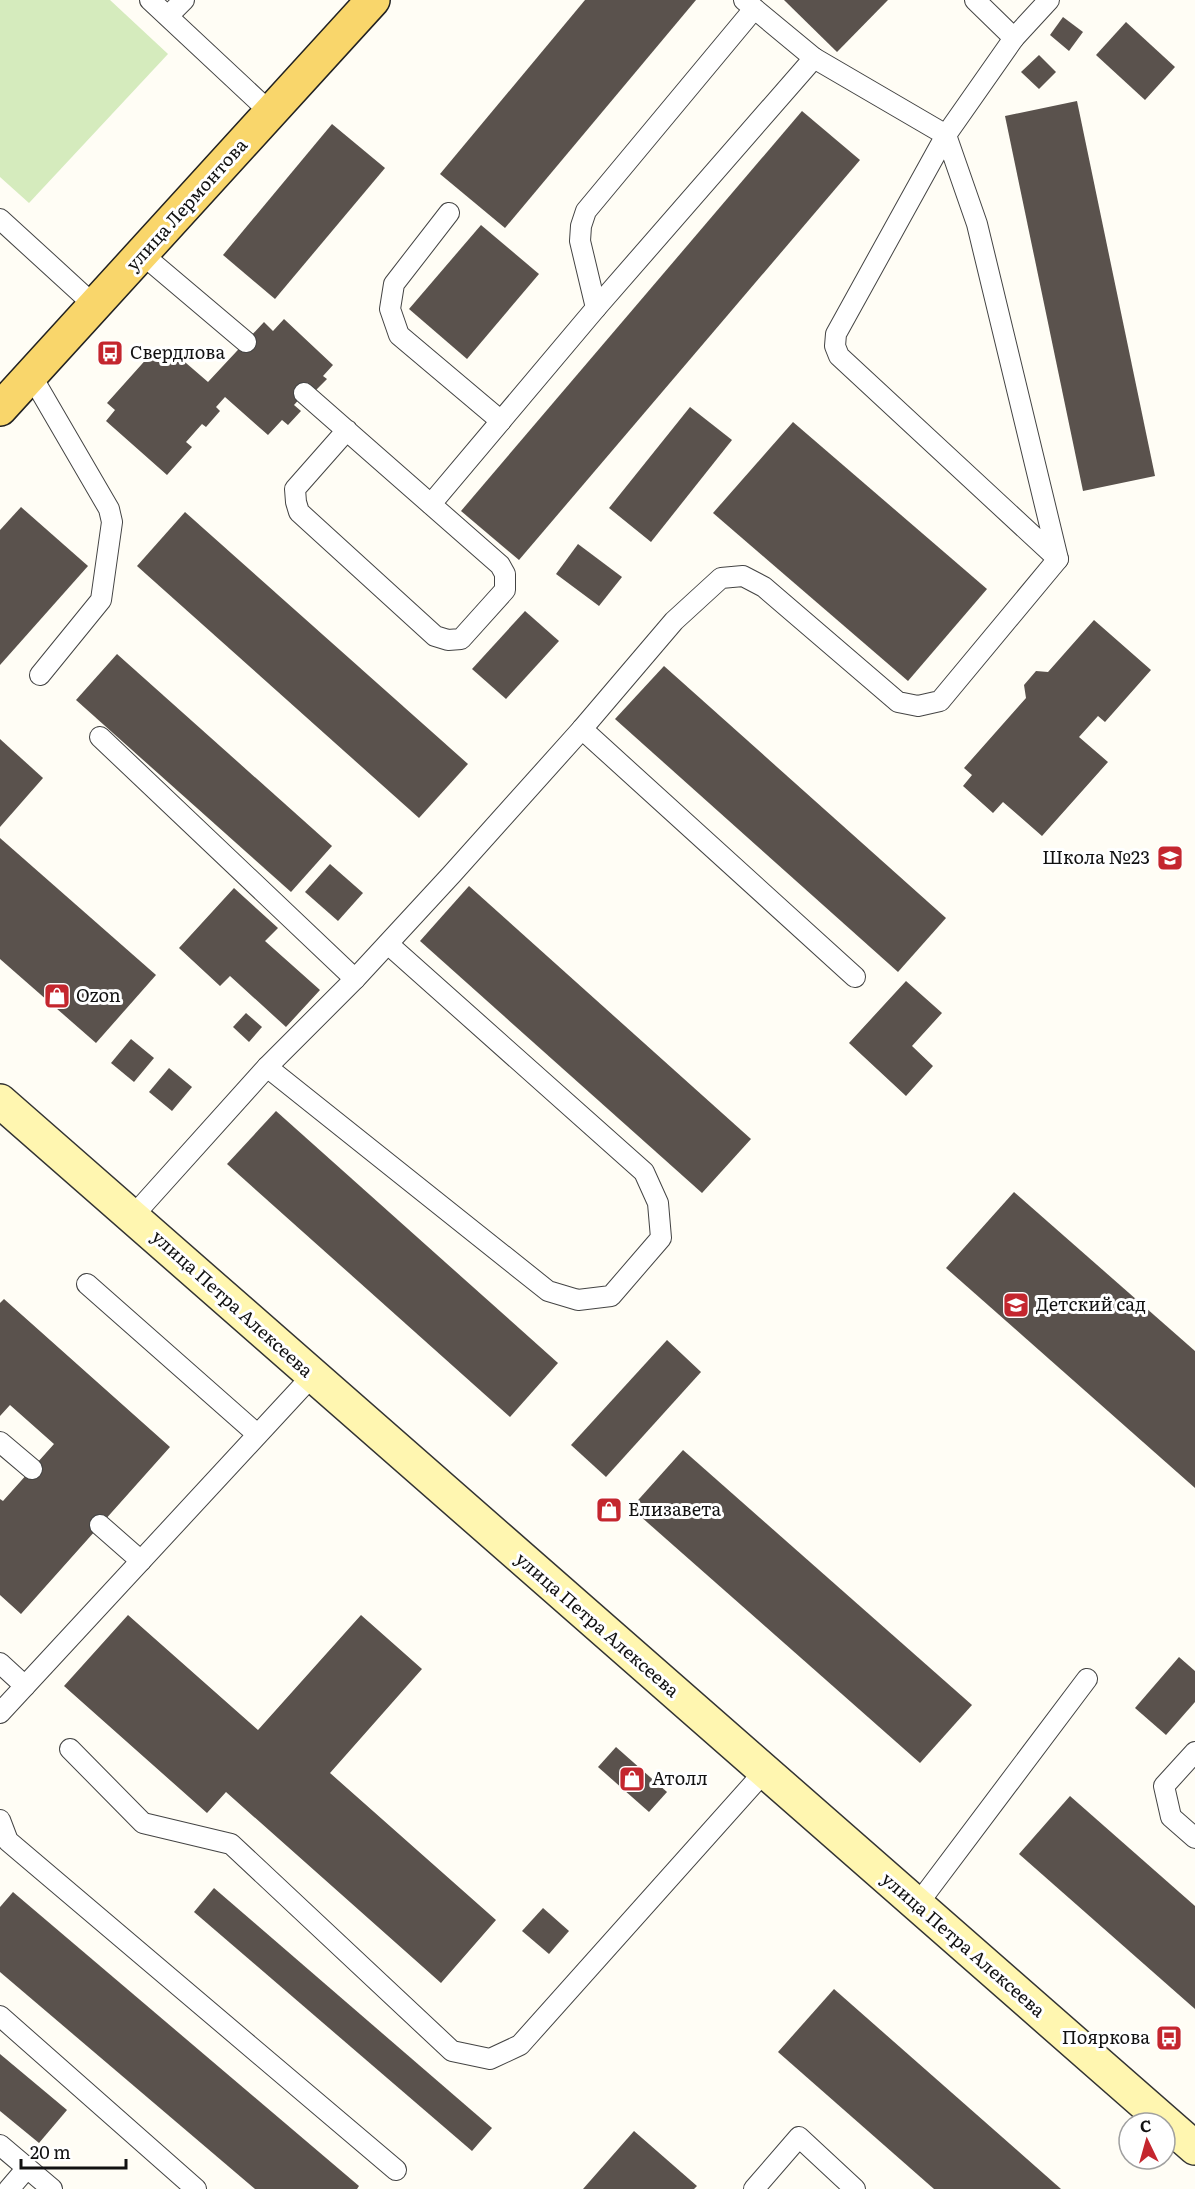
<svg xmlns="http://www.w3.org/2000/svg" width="1195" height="2189" font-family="Literata,serif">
<rect width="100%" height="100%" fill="#fffdf5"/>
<path fill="#d5ebbd" d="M 0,0 L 110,0 L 168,54 L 29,203 L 0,177 Z"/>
<g fill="#5a524d">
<path d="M 585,0 L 696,0 L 505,228 L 440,174 Z"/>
<path d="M 784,0 L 888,0 L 837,52 Z"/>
<path d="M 1063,17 L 1083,32 L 1069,51 L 1050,35 Z"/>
<path d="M 1126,22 L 1175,67 L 1145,100 L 1096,55 Z"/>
<path d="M 1039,55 L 1056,72 L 1039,89 L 1021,72 Z"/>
<path d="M 1077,101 L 1155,476 L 1083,491 L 1005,116 Z"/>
<path d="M 802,111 L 860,160 L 519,560 L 461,511 Z"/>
<path d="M 332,124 L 385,168 L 275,299 L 223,255 Z"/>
<path d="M 481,225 L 539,274 L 467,359 L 409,309 Z"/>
<path d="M 284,319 L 333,365 L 323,376 L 327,379 L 316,390 L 311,386 L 294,405 L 301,411 L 288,425 L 282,420 L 268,435 L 225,397 L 216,407 L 220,411 L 206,427 L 202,424 L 186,442 L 192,447 L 167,475 L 106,421 L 115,410 L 107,403 L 150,355 L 160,363 L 171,350 L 208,382 L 264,322 L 273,331 Z"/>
<path d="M 690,407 L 732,440 L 651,542 L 609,508 Z"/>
<path d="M 793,422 L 987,589 L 908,681 L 713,513 Z"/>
<path d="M 21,507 L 88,566 L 0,665 L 0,530 Z"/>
<path d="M 185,512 L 468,764 L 419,818 L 137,566 Z"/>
<path d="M 578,544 L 622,577 L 599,606 L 556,574 Z"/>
<path d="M 525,611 L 559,641 L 506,699 L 472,669 Z"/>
<path d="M 1094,620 L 1151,670 L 1105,722 L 1098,716 L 1079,737 L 1108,762 L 1042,836 L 1003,802 L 993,813 L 963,786 L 972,775 L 964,768 L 1026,698 L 1024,685 L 1036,671 L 1048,672 Z"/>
<path d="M 117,654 L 332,846 L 291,892 L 76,700 Z"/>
<path d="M 664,666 L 946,918 L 898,972 L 615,719 Z"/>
<path d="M 0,739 L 43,778 L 0,827 Z"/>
<path d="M 0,838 L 156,975 L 96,1043 L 0,959 Z"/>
<path d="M 330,864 L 363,893 L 338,921 L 305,892 Z"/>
<path d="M 469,886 L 751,1139 L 702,1193 L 420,941 Z"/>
<path d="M 234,888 L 278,928 L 265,941 L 320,990 L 286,1027 L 230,976 L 220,986 L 179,948 Z"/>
<path d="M 906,981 L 942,1013 L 912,1046 L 933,1066 L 906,1096 L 849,1043 Z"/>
<path d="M 246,1013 L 262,1027 L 249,1042 L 233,1027 Z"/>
<path d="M 131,1039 L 154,1058 L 134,1082 L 111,1063 Z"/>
<path d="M 169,1068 L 192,1087 L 172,1111 L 149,1092 Z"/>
<path d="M 276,1111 L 558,1363 L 510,1417 L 227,1164 Z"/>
<path d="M 1014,1192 L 1195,1351 L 1195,1488 L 946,1268 Z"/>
<path d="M 4,1299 L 170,1447 L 21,1614 L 0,1595 L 0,1499 L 3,1501 L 54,1444 L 10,1405 L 0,1416 L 0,1303 Z"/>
<path d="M 667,1340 L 701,1372 L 606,1477 L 571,1445 Z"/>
<path d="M 683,1450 L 972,1705 L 920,1763 L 631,1508 Z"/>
<path d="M 607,1499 L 619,1509 L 610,1520 L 598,1510 Z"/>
<path d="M 128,1615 L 258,1730 L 361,1615 L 422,1669 L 330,1773 L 496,1920 L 441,1983 L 226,1792 L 207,1813 L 64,1686 Z"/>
<path d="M 1179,1657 L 1195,1671 L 1195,1702 L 1166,1735 L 1135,1708 Z"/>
<path d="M 616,1747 L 667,1792 L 649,1812 L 598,1767 Z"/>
<path d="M 1070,1796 L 1195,1906 L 1195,2009 L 1019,1854 Z"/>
<path d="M 214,1888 L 492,2128 L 472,2151 L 194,1912 Z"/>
<path d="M 13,1892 L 359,2186 L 357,2189 L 255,2189 L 0,1972 L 0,1907 Z"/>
<path d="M 543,1908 L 569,1931 L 549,1954 L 522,1931 Z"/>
<path d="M 834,1989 L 1061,2189 L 934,2189 L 778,2052 Z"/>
<path d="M 0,2054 L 67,2110 L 39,2143 L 0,2111 Z"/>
<path d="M 634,2131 L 697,2186 L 694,2189 L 583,2189 Z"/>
</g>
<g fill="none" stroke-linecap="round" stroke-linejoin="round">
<defs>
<g id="service">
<path d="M 150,0 L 271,113"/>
<path d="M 975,0 L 1014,38 L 1049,0"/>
<path d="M 168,16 L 184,0"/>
<path d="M 814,58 L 946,135 L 977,224 L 1058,559 L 839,356 L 835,346 L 836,334 L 946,135 L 1014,38"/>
<path d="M 449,213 L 394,284 L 390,309 L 399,335 L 501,421"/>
<path d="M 0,219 L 95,306"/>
<path d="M 142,254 L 246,342"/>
<path d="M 596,308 L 580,241 L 581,226 L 586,211 L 754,9"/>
<path d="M 31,375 L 109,509 L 112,522 L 101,600 L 40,675"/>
<path d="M 304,393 L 500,565 L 505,574 L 505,590 L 461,639 L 448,640 L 435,636 L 299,512 L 296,502 L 295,489 L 347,430"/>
<path d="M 431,504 L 596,308 L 814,58 L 744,0"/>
<path d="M 582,729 L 855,977"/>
<path d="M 100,737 L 355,979"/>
<path d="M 267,1067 L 548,1291 L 578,1300 L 611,1296 L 661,1238 L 658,1203 L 644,1172 L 388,944"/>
<path d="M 133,1216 L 267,1067 L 355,979 L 452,874 L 582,729 L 674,621 L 721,578 L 743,576 L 764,587 L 898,702 L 918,706 L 940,701 L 1058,559"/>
<path d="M 87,1284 L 257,1434"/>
<path d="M 0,1442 L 32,1469"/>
<path d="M 100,1525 L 141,1561"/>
<path d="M 0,1663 L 25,1686 L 313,1375"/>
<path d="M 0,1713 L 25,1686"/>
<path d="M 70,1749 L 143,1823 L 231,1844 L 452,2051 L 490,2059 L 520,2045 L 764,1772"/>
<path d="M 1195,1752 L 1164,1786 L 1171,1817 L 1195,1838"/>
<path d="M 0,1820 L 8,1841 L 396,2170"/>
<path d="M 917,1905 L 1087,1679"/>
<path d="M 0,2016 L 196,2189"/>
<path d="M 0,2145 L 52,2189"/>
<path d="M 9,2189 L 27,2168"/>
<path d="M 754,2189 L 799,2137 L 855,2189"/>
</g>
<path id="secondary" d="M 0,1101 L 1195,2148"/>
<path id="primary" d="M 0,409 L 373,0"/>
</defs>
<use href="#service" stroke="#444" stroke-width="22"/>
<use href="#secondary" stroke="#333" stroke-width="36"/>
<use href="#primary" stroke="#222" stroke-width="36"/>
<use href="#service" stroke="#fff" stroke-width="20"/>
<use href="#secondary" stroke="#fff6b0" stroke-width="33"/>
<use href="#primary" stroke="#f9d66b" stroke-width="33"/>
</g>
<defs>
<symbol id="bus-square" viewBox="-11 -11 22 22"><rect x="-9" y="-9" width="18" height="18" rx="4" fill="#c4262e" stroke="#fff"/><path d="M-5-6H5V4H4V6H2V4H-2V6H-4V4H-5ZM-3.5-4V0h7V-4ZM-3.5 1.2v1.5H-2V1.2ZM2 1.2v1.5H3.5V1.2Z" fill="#fff"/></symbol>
<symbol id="school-square" viewBox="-11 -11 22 22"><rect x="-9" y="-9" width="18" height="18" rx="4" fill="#c4262e" stroke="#fff"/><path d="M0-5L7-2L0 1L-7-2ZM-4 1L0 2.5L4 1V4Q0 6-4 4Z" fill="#fff"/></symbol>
<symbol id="shop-square" viewBox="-11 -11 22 22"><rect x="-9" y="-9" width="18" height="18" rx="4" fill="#c4262e" stroke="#fff"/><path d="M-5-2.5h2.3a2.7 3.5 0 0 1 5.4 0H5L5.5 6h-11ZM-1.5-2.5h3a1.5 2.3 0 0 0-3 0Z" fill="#fff"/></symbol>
</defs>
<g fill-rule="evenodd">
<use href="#bus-square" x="95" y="338" width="30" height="30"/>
<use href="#school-square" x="1155" y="843" width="30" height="30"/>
<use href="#shop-square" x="42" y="981" width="30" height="30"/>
<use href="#school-square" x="1001" y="1290" width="30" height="30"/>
<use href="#shop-square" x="594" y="1495" width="30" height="30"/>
<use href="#shop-square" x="617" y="1764" width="30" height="30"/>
<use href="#bus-square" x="1154" y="2023" width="30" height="30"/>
</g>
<g text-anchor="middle" stroke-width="6" stroke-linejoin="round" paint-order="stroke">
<g font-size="18" fill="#111" stroke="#fff">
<text transform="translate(187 205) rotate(-48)" y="6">улица Лермонтова</text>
<text transform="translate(232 1304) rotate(42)" y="6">улица Петра Алексеева</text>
<text transform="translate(597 1625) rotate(41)" y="6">улица Петра Алексеева</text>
<text transform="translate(963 1945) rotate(41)" y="6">улица Петра Алексеева</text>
</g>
<g font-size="18" fill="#111" stroke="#fff" text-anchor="start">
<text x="130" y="359">Свердлова</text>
<text x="1150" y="864" text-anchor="end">Школа №23</text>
<text x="76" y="1002">Ozon</text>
<text x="1036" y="1311">Детский сад</text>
<text x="628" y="1516">Елизавета</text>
<text x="652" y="1785">Атолл</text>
<text x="1150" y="2044" text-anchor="end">Пояркова</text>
</g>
</g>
<g transform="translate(1147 2141) rotate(355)"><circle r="28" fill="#ffffff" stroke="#a0a0a0" stroke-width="1.5"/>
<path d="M0-4.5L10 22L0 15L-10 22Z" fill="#c4262e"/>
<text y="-9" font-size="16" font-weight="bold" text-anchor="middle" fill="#111111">С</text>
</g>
<path d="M21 2159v9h105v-9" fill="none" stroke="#111111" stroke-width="3"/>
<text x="30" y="2159" font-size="18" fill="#111111" stroke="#ffffff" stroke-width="4.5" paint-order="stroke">20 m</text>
</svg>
